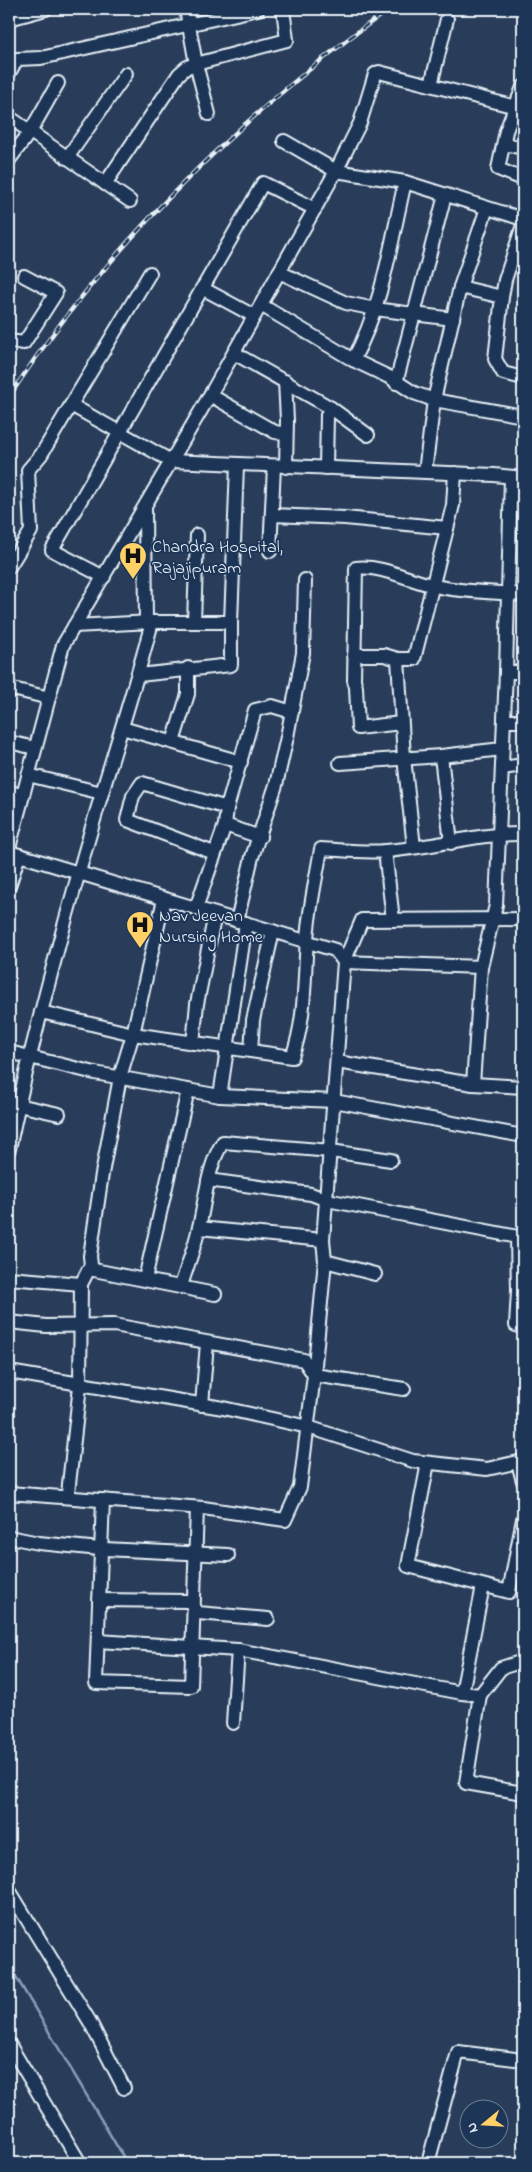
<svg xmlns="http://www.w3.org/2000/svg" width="532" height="2172" font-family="'Indie Flower',sans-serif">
<rect width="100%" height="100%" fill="#293d5a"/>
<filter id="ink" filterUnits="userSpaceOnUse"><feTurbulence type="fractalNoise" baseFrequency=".02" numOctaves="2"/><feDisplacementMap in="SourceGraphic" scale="10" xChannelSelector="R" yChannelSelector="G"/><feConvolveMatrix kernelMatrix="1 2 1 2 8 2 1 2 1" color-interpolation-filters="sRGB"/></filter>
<g filter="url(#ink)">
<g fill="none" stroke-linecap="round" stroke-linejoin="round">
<path stroke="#879fb8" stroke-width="2.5" d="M 9,1965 L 127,2163"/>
<defs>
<g id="minor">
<path d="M 186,9 L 196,64 L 209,114"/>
<path d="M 9,19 L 46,9"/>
<path d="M 9,73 L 17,59 L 41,58 L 258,9"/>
<path d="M 431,85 L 447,19"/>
<path d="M 523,87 L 506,131 L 498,169 L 523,179"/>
<path d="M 9,117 L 130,201"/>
<path d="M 284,141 L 336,171 L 360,123 L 375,74 L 379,72 L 516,107"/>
<path d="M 504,144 L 523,148"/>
<path d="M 67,158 L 126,74"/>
<path d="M 9,160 L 30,132 L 58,83"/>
<path d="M 105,184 L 179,74 L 187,67 L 196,64 L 287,40 L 283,9"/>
<path d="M 523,225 L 505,280 L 502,297 L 495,359 L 503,373 L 523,378"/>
<path d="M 279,272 L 346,303 L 375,309 L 453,319"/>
<path d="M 460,287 L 502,297"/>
<path d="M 202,288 L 254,316"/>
<path d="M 261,305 L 353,360 L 391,378 L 414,393 L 434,400 L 523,416"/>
<path d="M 9,341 L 24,343 L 56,293 L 24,276"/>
<path d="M 234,353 L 331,408 L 368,435"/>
<path d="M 353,360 C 383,306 391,241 405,182"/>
<path d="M 285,381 L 287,420 L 286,467"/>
<path d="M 396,383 L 445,195"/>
<path d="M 210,395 L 275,432 L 286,434"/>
<path d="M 71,405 L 171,461 L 494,475 L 523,478"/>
<path d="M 326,468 L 327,415 L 331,408"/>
<path d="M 425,472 L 434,400 L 460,287 L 487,208"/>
<path d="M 145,508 L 146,623"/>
<path d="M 272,515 L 345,518 L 447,528"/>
<path d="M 270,551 L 274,466"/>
<path d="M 9,567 L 31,531 L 28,470 L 41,455 L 150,273"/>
<path d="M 104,577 L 52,550 L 263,183 L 315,209"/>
<path d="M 152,622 L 231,622 L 237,465"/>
<path d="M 194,622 L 197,535"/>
<path d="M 354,655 L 384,655 L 398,659 L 414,659 L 453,505 L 455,473"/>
<path d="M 398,659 L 404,758 L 414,847"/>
<path d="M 506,672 L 523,672"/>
<path d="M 139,675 L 231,665 L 231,622"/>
<path d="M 9,688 L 49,698"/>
<path d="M 504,721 L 523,721"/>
<path d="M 401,723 L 358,728 L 356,687 L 354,680 L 356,568 C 381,565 406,579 431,585 C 461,593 493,591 523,595"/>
<path d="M 122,728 L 241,762"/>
<path d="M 9,742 L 35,748"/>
<path d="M 173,742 L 188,694 L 188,668"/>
<path d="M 441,756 L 451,843"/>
<path d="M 340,763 L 441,756 L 502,749"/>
<path d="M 502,768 L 523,765"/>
<path d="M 28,775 L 102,793"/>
<path d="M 9,792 L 23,795"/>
<path d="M 225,825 L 260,837"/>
<path d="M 9,848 L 63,645 L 210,395 L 336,171 L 405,182 L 523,219"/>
<path d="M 385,851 L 393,920"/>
<path d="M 9,852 L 335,950 L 344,962 L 323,1240 L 325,1261 L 314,1375 L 300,1487 L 285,1520 L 203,1508 L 9,1493"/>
<path d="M 214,853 L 127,820 L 133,796 L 142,783 L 227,808"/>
<path d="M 9,886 L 19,855"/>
<path d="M 196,908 L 225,825 L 227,808 L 255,710 L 272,706 L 292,712"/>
<path d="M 237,921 L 252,857 L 276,785 L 287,737 L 303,653 L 305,580"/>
<path d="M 481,967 L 344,962 L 362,920 L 523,919"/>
<path d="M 41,1012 L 133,1034 L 292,1057 C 306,1020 304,978 307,940 C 309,909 316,879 321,849 C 342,850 365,853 386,851 C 432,848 477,833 523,834"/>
<path d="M 193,1043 L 197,1004 L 215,914"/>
<path d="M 251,1051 L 253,1020 L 273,931"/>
<path d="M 9,1052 L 95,1073 L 220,1096 L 334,1101 L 523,1136"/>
<path d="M 337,1062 L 473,1084 L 523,1087"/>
<path d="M 473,1084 L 481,967 L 496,905 L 506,672 L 511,477"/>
<path d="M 220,1096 L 246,923"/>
<path d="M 9,1103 L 59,1114"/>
<path d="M 9,1149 C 34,1029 67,911 102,793 C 119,736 137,680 152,622 L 74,626"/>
<path d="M 208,1180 L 311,1194 L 327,1200 L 523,1238"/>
<path d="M 199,1228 L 323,1240"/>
<path d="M 517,1237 L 518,1291 L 516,1325 L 523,1328"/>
<path d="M 325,1261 L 375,1274"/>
<path d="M 89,1269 L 215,1294"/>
<path d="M 9,1278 L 81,1284"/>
<path d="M 145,1279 L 188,1090"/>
<path d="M 181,1286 C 187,1266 195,1247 199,1227 C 206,1198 207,1167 223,1142 L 331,1151 L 391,1160"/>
<path d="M 9,1322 L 46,1326 L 114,1325 L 304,1360 L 314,1375 L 404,1389"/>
<path d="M 9,1372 L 223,1408 L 308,1427 L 413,1461 L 487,1469 L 523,1461"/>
<path d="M 202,1405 L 207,1343"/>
<path d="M 428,1463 L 408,1566 L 509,1592 L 523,1519"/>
<path d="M 518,1463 L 523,1481"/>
<path d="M 68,1493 L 80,1386 L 81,1284 L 91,1265 L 90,1256 L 102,1174 L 120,1077 L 133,1034 L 164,899"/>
<path d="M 103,1500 L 96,1683 L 191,1686 L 197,1508"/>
<path d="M 9,1537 L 39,1543 L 100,1549"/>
<path d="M 104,1549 L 228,1555"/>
<path d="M 483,1586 L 462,1693 L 480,1695 L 501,1668 L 523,1661"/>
<path d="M 99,1600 L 187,1601 L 193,1604 L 195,1611 L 198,1613 L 268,1619"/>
<path d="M 98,1641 L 238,1650 L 462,1693"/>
<path d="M 480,1695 L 466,1783 L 523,1793"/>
<path d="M 233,1723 L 238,1650"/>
<path d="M 9,1890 L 90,2022 L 124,2088"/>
<path d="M 9,2044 L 80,2163"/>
<path d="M 428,2163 L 458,2052 L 523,2060"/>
</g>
</defs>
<use href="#minor" stroke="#e8f1f8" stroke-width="16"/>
<use href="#minor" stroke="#1d3557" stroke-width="12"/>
<defs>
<path id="rail" d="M 9,397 C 108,245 242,114 389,9"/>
</defs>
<use href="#rail" stroke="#e8f1f8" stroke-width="4.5"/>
<use href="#rail" stroke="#1d3557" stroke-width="2.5" stroke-dasharray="8" stroke-linecap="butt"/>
</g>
</g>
<defs>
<symbol id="hospital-pin" viewBox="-11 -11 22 30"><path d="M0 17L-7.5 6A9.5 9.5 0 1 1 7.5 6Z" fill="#ffd166" stroke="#1d3557"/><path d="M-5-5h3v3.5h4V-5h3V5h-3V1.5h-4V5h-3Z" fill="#111"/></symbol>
</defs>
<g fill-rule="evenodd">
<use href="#hospital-pin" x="117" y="540" width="32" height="43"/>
<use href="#hospital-pin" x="124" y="909" width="32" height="43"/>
</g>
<g text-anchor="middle" stroke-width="4" stroke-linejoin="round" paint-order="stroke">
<g font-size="18" fill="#e8f1f8" stroke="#1d3557" text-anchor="start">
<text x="152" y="552">Chandra Hospital,<tspan x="152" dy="21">Rajajipuram</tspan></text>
<text x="159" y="921">Nav Jeevan<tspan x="159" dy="21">Nursing Home</tspan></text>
</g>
</g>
<rect width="532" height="2172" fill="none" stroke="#1d3557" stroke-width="30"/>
<rect x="15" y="15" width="502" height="2142" fill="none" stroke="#e8f1f8" stroke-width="2" filter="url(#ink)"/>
<g transform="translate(484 2124) rotate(252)"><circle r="24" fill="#1d3557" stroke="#6e8097"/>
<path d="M0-4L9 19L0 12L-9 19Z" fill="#ffd166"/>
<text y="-8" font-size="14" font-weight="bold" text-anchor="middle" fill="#e8f1f8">N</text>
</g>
</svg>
